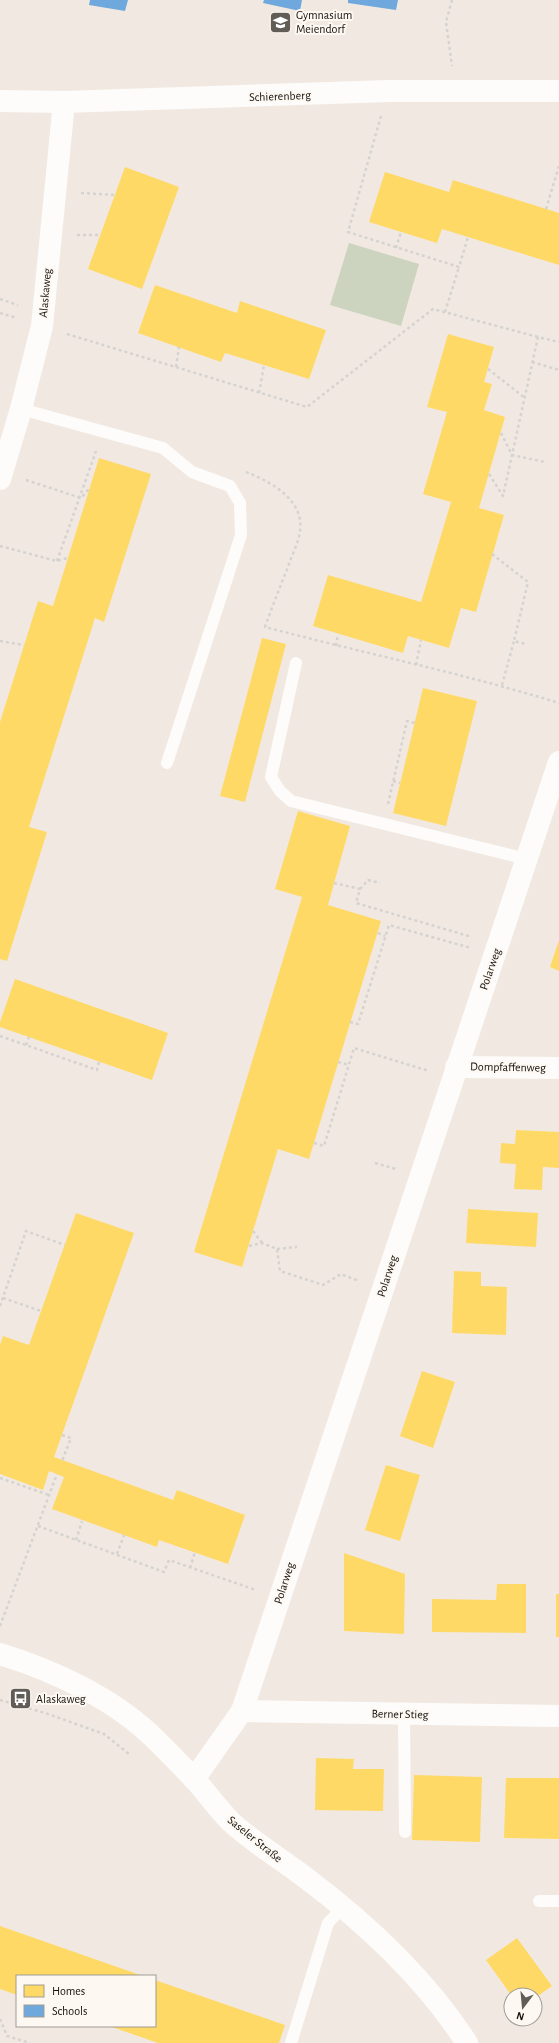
<svg xmlns="http://www.w3.org/2000/svg" width="559" height="2043" font-family="'Alegreya Sans',sans-serif">
<rect width="100%" height="100%" fill="#f1e9e1"/>
<path fill="#ccd3bf" d="M 349,243 L 419,264 L 401,326 L 330,305 Z"/>
<g fill="#ffd966">
<path d="M 125,167 L 179,187 L 142,289 L 88,269 Z"/>
<path d="M 385,172 L 449,192 L 453,180 L 559,213 L 559,265 L 442,229 L 437,243 L 369,222 Z"/>
<path d="M 155,285 L 237,313 L 240,301 L 326,330 L 309,379 L 225,353 L 221,362 L 138,333 Z"/>
<path d="M 448,334 L 494,347 L 484,382 L 492,384 L 484,410 L 505,417 L 479,508 L 504,515 L 476,612 L 461,608 L 449,648 L 408,636 L 403,653 L 313,626 L 328,575 L 421,602 L 451,502 L 423,494 L 447,412 L 427,407 Z"/>
<path d="M 99,458 L 151,474 L 104,622 L 95,618 L 29,827 L 47,832 L 7,961 L 0,959 L 0,722 L 38,601 L 53,606 Z"/>
<path d="M 262,638 L 286,644 L 245,802 L 220,796 Z"/>
<path d="M 423,688 L 477,701 L 446,826 L 393,813 Z"/>
<path d="M 298,811 L 350,826 L 328,905 L 381,921 L 309,1159 L 278,1149 L 242,1267 L 194,1252 L 302,897 L 275,889 Z"/>
<path d="M 559,940 L 559,971 L 550,967 Z"/>
<path d="M 15,979 L 168,1033 L 152,1080 L 0,1027 L 0,1022 Z"/>
<path d="M 516,1130 L 559,1132 L 559,1168 L 543,1167 L 542,1190 L 514,1189 L 516,1164 L 500,1163 L 501,1143 L 515,1144 Z"/>
<path d="M 468,1209 L 538,1213 L 536,1247 L 466,1243 Z"/>
<path d="M 76,1213 L 134,1233 L 54,1457 L 173,1500 L 177,1490 L 245,1515 L 228,1564 L 159,1540 L 157,1547 L 52,1509 L 64,1477 L 49,1471 L 43,1490 L 0,1474 L 0,1345 L 3,1336 L 29,1345 Z"/>
<path d="M 454,1271 L 481,1272 L 481,1286 L 507,1287 L 506,1335 L 452,1333 Z"/>
<path d="M 422,1371 L 455,1382 L 433,1448 L 400,1436 Z"/>
<path d="M 386,1465 L 420,1475 L 400,1541 L 365,1530 Z"/>
<path d="M 344,1553 L 405,1574 L 404,1634 L 344,1631 Z"/>
<path d="M 497,1584 L 526,1584 L 526,1633 L 432,1632 L 432,1599 L 496,1600 Z"/>
<rect x="556" y="1594" width="3" height="43"/>
<path d="M 316,1758 L 354,1759 L 353,1769 L 384,1769 L 383,1811 L 315,1810 Z"/>
<path d="M 414,1775 L 482,1777 L 480,1842 L 412,1840 Z"/>
<path d="M 506,1778 L 559,1778 L 559,1839 L 504,1838 Z"/>
<path d="M 0,1926 L 143,1976 L 17,1976 L 17,1995 L 0,1989 Z"/>
<path d="M 517,1938 L 552,1986 L 535,1998 L 535,1995 L 511,1995 L 486,1960 Z"/>
<path d="M 155,1980 L 285,2025 L 279,2043 L 158,2043 L 109,2026 L 155,2026 Z"/>
</g>
<g fill="#6fa8dc">
<path d="M 90,0 L 128,0 L 125,11 L 89,5 Z"/>
<path d="M 264,0 L 302,0 L 300,11 L 263,3 Z"/>
<path d="M 348,0 L 398,0 L 396,10 L 348,3 Z"/>
</g>
<g fill="none" stroke-linecap="round" stroke-linejoin="round">
<g stroke="#d5d3d1" stroke-width="2.5" stroke-dasharray="3 3" stroke-linecap="butt">
<path d="M 452,0 L 446,22 L 452,66"/>
<path d="M 381,116 L 348,232 L 459,267 L 468,237"/>
<path d="M 81,193 L 115,195"/>
<path d="M 546,209 L 559,166"/>
<path d="M 77,235 L 100,235"/>
<path d="M 396,248 L 401,232"/>
<path d="M 0,299 L 18,305"/>
<path d="M 445,312 L 459,267"/>
<path d="M 0,313 L 17,318"/>
<path d="M 67,334 L 307,407 L 433,309 L 538,337"/>
<path d="M 532,362 L 559,370"/>
<path d="M 176,367 L 179,347"/>
<path d="M 488,369 L 525,398"/>
<path d="M 259,393 L 264,365"/>
<path d="M 501,433 L 512,455 L 545,462"/>
<path d="M 246,472 C 272,482 308,502 299,536 C 297,546 291,557 288,567 C 280,587 272,607 265,627 C 363,653 462,673 559,703"/>
<path d="M 489,474 L 503,496 L 538,337 L 559,342"/>
<path d="M 26,480 L 81,498 L 89,489"/>
<path d="M 0,546 L 57,561 L 67,558"/>
<path d="M 492,554 L 528,582 L 514,641 L 525,644"/>
<path d="M 57,561 L 96,451"/>
<path d="M 0,641 L 24,645"/>
<path d="M 336,646 L 338,634"/>
<path d="M 416,665 L 421,640"/>
<path d="M 502,685 L 514,641"/>
<path d="M 393,781 L 400,783"/>
<path d="M 388,804 L 407,721 L 415,723"/>
<path d="M 334,883 L 360,889 L 356,903 L 472,937"/>
<path d="M 360,889 L 368,880 L 380,883"/>
<path d="M 378,933 L 385,936"/>
<path d="M 350,1022 L 358,1024 L 389,925 L 471,948"/>
<path d="M 0,1036 L 97,1070 L 99,1062"/>
<path d="M 26,1045 L 29,1037"/>
<path d="M 338,1062 L 349,1065"/>
<path d="M 314,1143 L 324,1146 L 354,1048 L 429,1071"/>
<path d="M 375,1163 L 396,1169"/>
<path d="M 253,1231 L 262,1243"/>
<path d="M 249,1246 L 262,1243 L 277,1249 L 280,1271 L 323,1285 L 341,1274 L 359,1281"/>
<path d="M 277,1249 L 297,1247"/>
<path d="M 3,1298 L 41,1311"/>
<path d="M 0,1306 L 26,1231 L 65,1245"/>
<path d="M 62,1435 L 71,1438 L 62,1461"/>
<path d="M 0,1478 L 49,1495"/>
<path d="M 38,1526 L 164,1572 L 169,1560 L 256,1590"/>
<path d="M 76,1540 L 82,1521"/>
<path d="M 117,1554 L 124,1535"/>
<path d="M 190,1568 L 195,1552"/>
<path d="M 0,1626 L 57,1474"/>
<path d="M 0,1700 L 45,1713 L 104,1734 L 129,1754"/>
<path d="M 0,2019 L 7,2036 L 30,2043"/>
</g>
<g stroke="#fdfcfa" stroke-width="12">
<path d="M 21,409 L 163,448 L 192,472 L 230,486 L 240,503 L 241,535 L 167,763"/>
<path d="M 296,663 L 271,777 L 280,791 L 291,801 L 527,859"/>
<path d="M 404,1714 L 405,1832"/>
<path d="M 539,1901 L 559,1901"/>
<path d="M 291,2043 L 328,1923 L 343,1907"/>
</g>
<g stroke="#fdfcfa" stroke-width="22">
<path d="M 0,101 L 64,102 L 389,91 L 559,91"/>
<path d="M 0,479 L 21,409 L 42,326 L 64,102"/>
<path d="M 456,1067 L 559,1068"/>
<path d="M 242,1711 L 559,1716"/>
<path d="M 194,1779 L 242,1711 L 559,762"/>
</g>
<path stroke="#fdfcfa" stroke-width="22" d="M 0,1654 C 55,1671 115,1699 156,1740 C 170,1754 184,1768 197,1782 C 208,1795 219,1810 231,1822 C 254,1843 281,1859 306,1878 C 367,1924 425,1978 467,2043"/>
</g>
<defs>
<symbol id="school-square" viewBox="-11 -11 22 22"><rect x="-9" y="-9" width="18" height="18" rx="4" fill="#625c57" stroke="#fdf8f2"/><path d="M0-5L7-2L0 1L-7-2ZM-4 1L0 2.5L4 1V4Q0 6-4 4Z" fill="#fff"/></symbol>
<symbol id="bus-square" viewBox="-11 -11 22 22"><rect x="-9" y="-9" width="18" height="18" rx="4" fill="#625c57" stroke="#fdf8f2"/><path d="M-5-6H5V4H4V6H2V4H-2V6H-4V4H-5ZM-3.5-4V0h7V-4ZM-3.5 1.2v1.5H-2V1.2ZM2 1.2v1.5H3.5V1.2Z" fill="#fff"/></symbol>
</defs>
<g fill-rule="evenodd">
<use href="#school-square" x="268" y="10" width="25" height="25"/>
<use href="#bus-square" x="8" y="1686" width="25" height="25"/>
</g>
<g text-anchor="middle" stroke-width="4" stroke-linejoin="round" paint-order="stroke">
<g font-size="12" fill="#15100c" stroke="#fdf8f2" text-anchor="start">
<text x="296" y="19">Gymnasium<tspan x="296" dy="14">Meiendorf</tspan></text>
<text x="36" y="1703">Alaskaweg</text>
</g>
<g font-size="12" fill="#15100c" stroke="#fdf8f2">
<text transform="translate(280 96) rotate(-2)" y="4">Schierenberg</text>
<text transform="translate(45 293) rotate(-85)" y="4">Alaskaweg</text>
<text transform="translate(490 969) rotate(-71)" y="4">Polarweg</text>
<text transform="translate(508 1067) rotate(1)" y="4">Dompfaffenweg</text>
<text transform="translate(387 1276) rotate(-72)" y="4">Polarweg</text>
<text transform="translate(284 1583) rotate(-72)" y="4">Polarweg</text>
<text transform="translate(400 1714) rotate(1)" y="4">Berner Stieg</text>
<text transform="translate(255 1839) rotate(39)" y="4">Saseler Straße</text>
</g>
</g>
<rect x="16" y="1975" width="140" height="52" fill="#fdf8f2" stroke="#a09b96"/>
<rect x="24" y="1985" width="20" height="12" fill="#ffd966" stroke="#a09b96"/>
<text x="52" y="1995" font-size="12" fill="#15100c">Homes</text>
<rect x="24" y="2005" width="20" height="12" fill="#6fa8dc" stroke="#a09b96"/>
<text x="52" y="2015" font-size="12" fill="#15100c">Schools</text>
<g transform="translate(523 2007) rotate(196)"><circle r="19" fill="#fdf8f2" stroke="#a09b96"/>
<path d="M0-3L7 15L0 10L-7 15Z" fill="#625c57"/>
<text y="-6" font-size="11" font-weight="bold" text-anchor="middle" fill="#15100c">N</text>
</g>
</svg>
